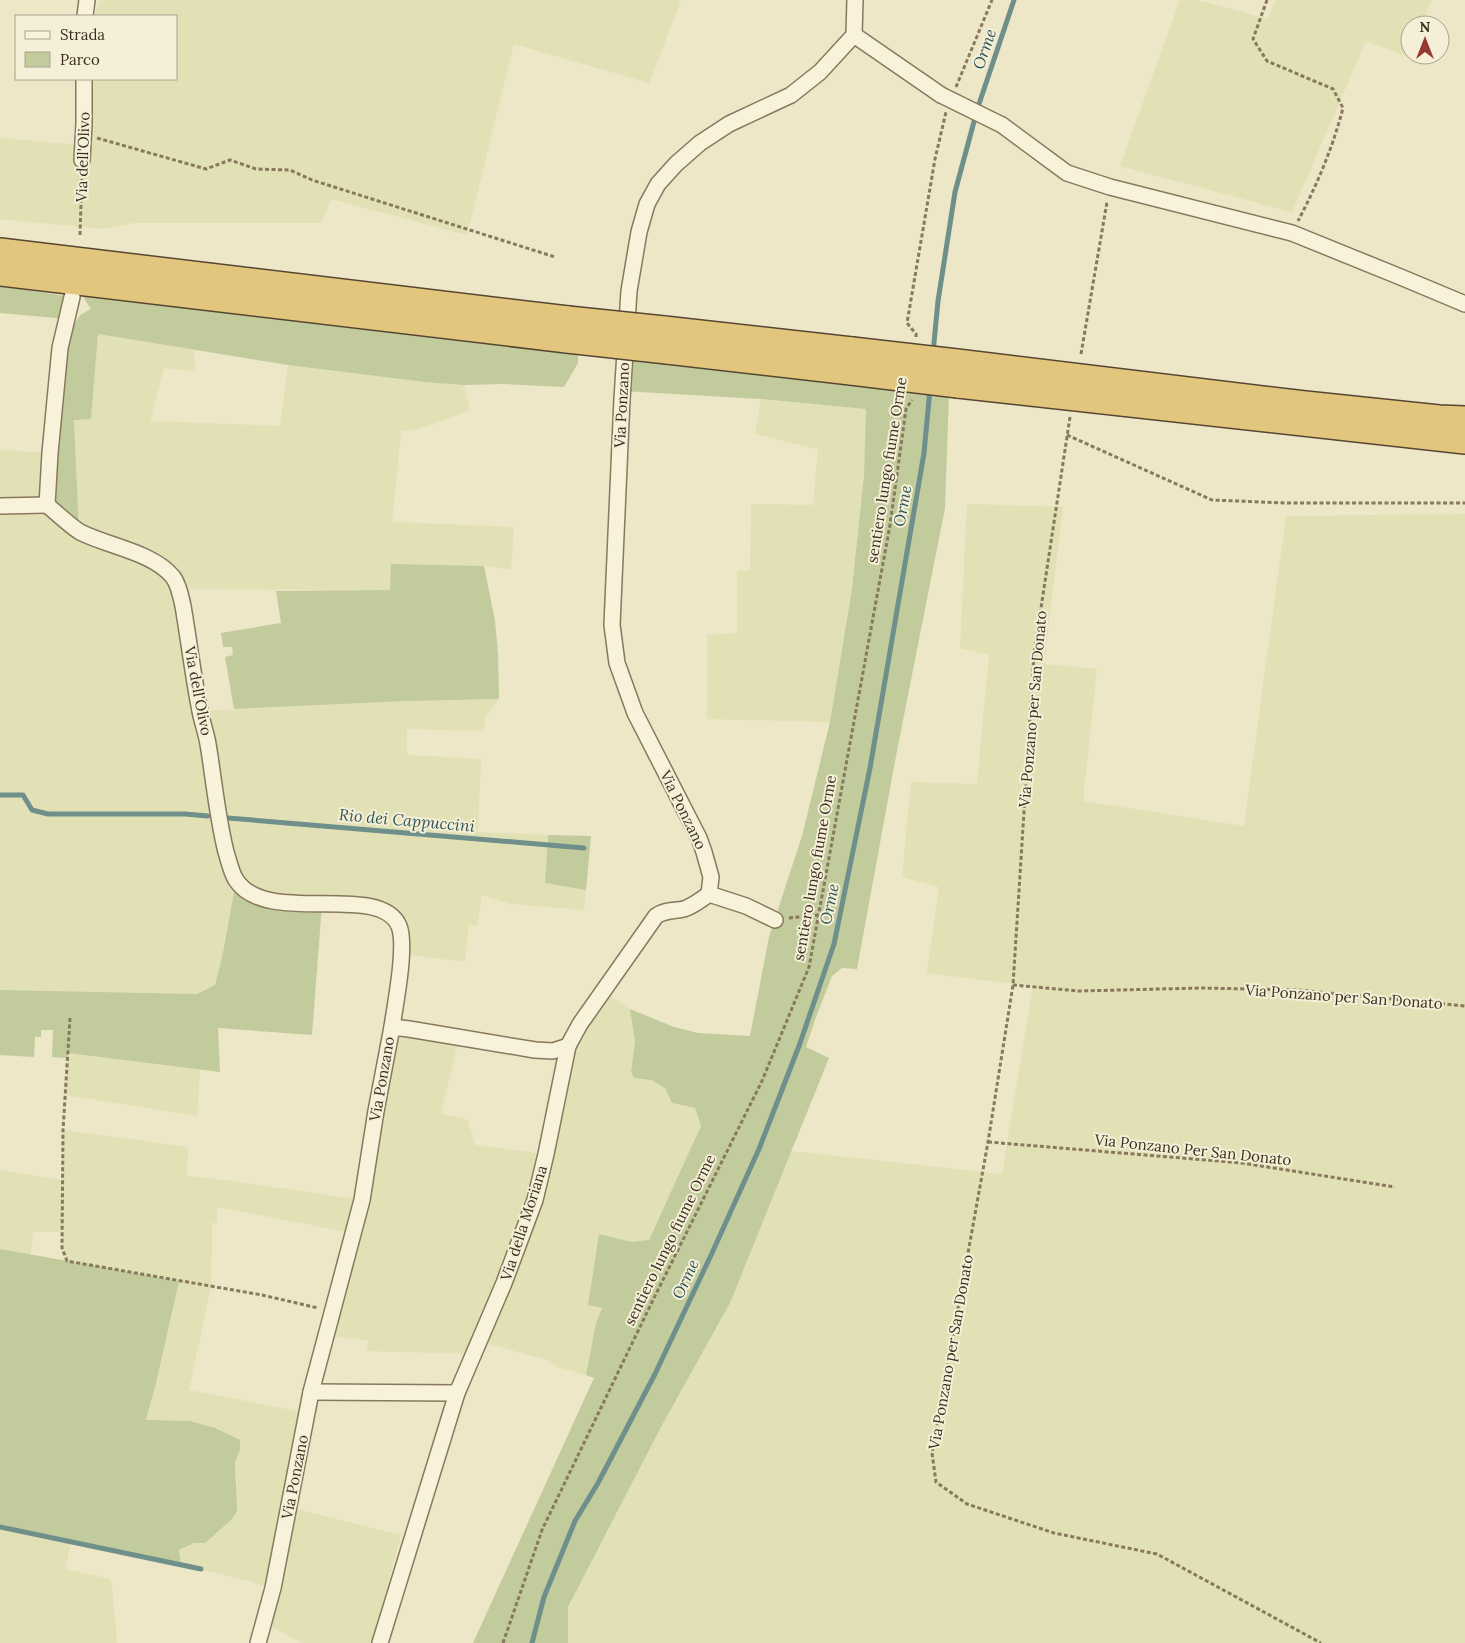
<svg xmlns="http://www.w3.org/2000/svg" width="1465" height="1643" font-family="Lora,serif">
<rect width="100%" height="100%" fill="#ede6c7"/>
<g fill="#e2e0b5">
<path d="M 100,0 L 679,0 L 681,1 L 649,83 L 514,44 L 467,235 L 331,199 L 321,223 L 133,223 L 105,229 L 0,219 L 0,138 L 91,146 L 93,79 L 176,79 L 176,16 L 95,16 Z"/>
<path d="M 1180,0 L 1198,0 L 1268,19 L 1276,0 L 1432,0 L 1421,25 L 1410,25 L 1410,48 L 1407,56 L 1366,41 L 1292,212 L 1120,166 Z"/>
<path d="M 98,334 L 194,350 L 195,371 L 164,368 L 150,421 L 280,426 L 288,365 L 425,382 L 464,385 L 470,410 L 419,429 L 401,431 L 392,522 L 514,527 L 511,569 L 484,566 L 391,565 L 390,590 L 179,589 L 200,711 L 408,701 L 499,699 L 485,717 L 484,731 L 407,729 L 407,755 L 481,759 L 478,832 L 548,835 L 545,883 L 586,890 L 584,910 L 511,904 L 482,895 L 477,926 L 469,924 L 465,962 L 401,954 L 386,913 L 300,904 L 236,882 L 222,958 L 215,985 L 197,994 L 0,990 L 0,450 L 50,453 L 79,531 L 74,419 L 91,418 Z"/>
<path d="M 761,399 L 866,409 L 864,475 L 852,589 L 830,722 L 707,719 L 707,635 L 737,633 L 737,571 L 750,570 L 751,504 L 813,505 L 818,449 L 755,434 Z"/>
<path d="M 967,504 L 1063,507 L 1044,664 L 1097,669 L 1083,801 L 1244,826 L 1286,516 L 1465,514 L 1465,1643 L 568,1643 L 568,1607 L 661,1427 L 730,1303 L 791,1151 L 1002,1174 L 1033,986 L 927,973 L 939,887 L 902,877 L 911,782 L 977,784 L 989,655 L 960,648 Z"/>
<path d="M 608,995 L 630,1009 L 635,1041 L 631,1072 L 651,1080 L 665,1088 L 672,1103 L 695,1108 L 701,1126 L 649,1241 L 632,1242 L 599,1234 L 589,1305 L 602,1308 L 596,1323 L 586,1375 L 558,1367 L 550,1361 L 479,1341 L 473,1354 L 367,1351 L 368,1340 L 326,1336 L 353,1233 L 217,1207 L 217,1223 L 212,1223 L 211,1287 L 189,1390 L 307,1413 L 289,1507 L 401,1535 L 372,1643 L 303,1643 L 272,1627 L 277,1591 L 250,1581 L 181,1565 L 179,1550 L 194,1543 L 205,1543 L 237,1484 L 235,1463 L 240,1450 L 239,1440 L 214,1428 L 190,1421 L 146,1421 L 156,1383 L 90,1266 L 67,1261 L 62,1248 L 62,1232 L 33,1232 L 32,1244 L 30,1255 L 0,1249 L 0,1170 L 62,1180 L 63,1130 L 188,1147 L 187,1176 L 217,1179 L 362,1200 L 392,1027 L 457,1045 L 441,1114 L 468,1120 L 475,1145 L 546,1154 L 568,1046 L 580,1042 Z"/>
<path d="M 68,1053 L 200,1070 L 197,1116 L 65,1095 Z"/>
<path d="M 0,1527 L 71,1542 L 65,1569 L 110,1579 L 112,1586 L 117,1643 L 0,1643 Z"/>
</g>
<g fill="#c1cb9b">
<path d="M 0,287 L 9,287 L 72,297 L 67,319 L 0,313 Z"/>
<path d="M 82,295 L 578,353 L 578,363 L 564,387 L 503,384 L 464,385 L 425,382 L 288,365 L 98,334 L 91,419 L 74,420 L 79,531 L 47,505 L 60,348 L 80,315 L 91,309 Z"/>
<path d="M 625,358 L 949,393 L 945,508 L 895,761 L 857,969 L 842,968 L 832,976 L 816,1017 L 806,1047 L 829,1058 L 730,1303 L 661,1427 L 568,1607 L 568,1643 L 473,1643 L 594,1378 L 586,1375 L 596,1323 L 602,1308 L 588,1305 L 599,1234 L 632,1242 L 649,1240 L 701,1126 L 695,1108 L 672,1103 L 665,1088 L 651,1080 L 634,1078 L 631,1072 L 635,1041 L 630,1009 L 674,1027 L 698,1033 L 750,1036 L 769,937 L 802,836 L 830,722 L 852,589 L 864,475 L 866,409 L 761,399 L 622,391 Z"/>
<path d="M 391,564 L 484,566 L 495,621 L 498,654 L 499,699 L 408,701 L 234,709 L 225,657 L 233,655 L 232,647 L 223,647 L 221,633 L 281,623 L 276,591 L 390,590 Z"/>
<path d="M 548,835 L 591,836 L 586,890 L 545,883 Z"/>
<path d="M 236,881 L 248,893 L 322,904 L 312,1035 L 218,1028 L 220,1072 L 68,1053 L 67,1058 L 52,1057 L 53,1030 L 41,1030 L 41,1037 L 35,1037 L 34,1057 L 0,1055 L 0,990 L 197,994 L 215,985 L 222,958 Z"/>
<path d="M 0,1249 L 179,1281 L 156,1383 L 146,1420 L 190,1421 L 215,1428 L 240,1440 L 240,1450 L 235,1463 L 237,1511 L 232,1519 L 205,1543 L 194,1543 L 179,1550 L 181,1565 L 0,1527 Z"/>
</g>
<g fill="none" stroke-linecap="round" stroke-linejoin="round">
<g stroke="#6f8f8b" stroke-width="5">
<path d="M 978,107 L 1014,0"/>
<path d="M 933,353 L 938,301 L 955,192 L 975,118"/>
<path d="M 0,795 L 23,795 L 32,810 L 48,814 L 185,814 L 208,816"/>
<path d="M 228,818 L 584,848"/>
<path d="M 0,1527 L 201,1569"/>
<path d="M 532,1643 L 544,1597 L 575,1521 L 598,1483 L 655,1374 L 712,1253 L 759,1149 L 799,1046 L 834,944 L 870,768 L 924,453 L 930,389"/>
</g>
<defs>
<g id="minor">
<path d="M 85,16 L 87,0"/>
<path d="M 854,35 L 941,95"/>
<path d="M 1002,125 L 1067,173 L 1110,187 L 1292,233 L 1403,278 L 1465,304"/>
<path d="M 82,160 L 84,124 L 84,79"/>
<path d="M 72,297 L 60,348 L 50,453 L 47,505 C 58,514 69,525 80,532 C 107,546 153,552 173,577 C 179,585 181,597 183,606 C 189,641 193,676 200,711 C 202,722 206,732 208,744 C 214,780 217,816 226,852 C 229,861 231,872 236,880 C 266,927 380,881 399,926 C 407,946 395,1005 392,1027"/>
<path d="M 0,506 L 47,505"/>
<path d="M 775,920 L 746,906 L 709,894 L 711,877 L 704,852 L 699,838 L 635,713 L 617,663 L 612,625 L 622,399 L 629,291 L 639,232 L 647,204 L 658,184 L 676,164 L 700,143 L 729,124 L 791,95 L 820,72 L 854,35 L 855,0"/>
<path d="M 311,1392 L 457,1393"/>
<path d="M 258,1643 L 273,1588 L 311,1392 L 362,1200 L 376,1111 L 392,1027 L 409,1029 L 535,1050 L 553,1051 L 568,1046 L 580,1024 L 656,916 C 664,910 674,911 684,909 C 693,906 701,900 709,894"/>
<path d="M 380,1643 L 457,1393 L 504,1283 L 535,1200 L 546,1154 L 568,1046"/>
</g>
<g id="trunk">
<path d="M 0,251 L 568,319"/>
<path d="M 0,273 L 567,340"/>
<path d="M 664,329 L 852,350"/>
<path d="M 667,351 L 851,372"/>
<path d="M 957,362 L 1305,404 L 1439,418 L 1465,419"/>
<path d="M 958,385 L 1465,441"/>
</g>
</defs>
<use href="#minor" stroke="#88785d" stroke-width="18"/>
<use href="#trunk" stroke="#564631" stroke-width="28"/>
<g stroke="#88785d" stroke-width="3" stroke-dasharray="4 2.5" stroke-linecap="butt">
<path d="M 1267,0 L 1253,39 L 1267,61 L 1333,89 L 1343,108 C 1333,147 1317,185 1298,221"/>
<path d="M 956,87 L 992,0"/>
<path d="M 97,138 L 206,169 L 230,160 L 256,169 L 290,170 L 312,180 L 555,257"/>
<path d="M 80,235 L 82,174"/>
<path d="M 916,337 L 916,334 L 907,323 L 935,159 L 946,112"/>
<path d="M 1081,354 L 1107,202"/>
<path d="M 1070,417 L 1034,654 L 1013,985 L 988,1142 L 932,1453 L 936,1482 L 967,1504 L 1054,1533 L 1157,1554 L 1321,1643"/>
<path d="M 1067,435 L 1212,500 L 1286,503 L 1465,503"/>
<path d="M 789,918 L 818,915"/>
<path d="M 1013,985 L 1079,991 L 1201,988 L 1298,990 L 1465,1006"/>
<path d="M 70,1018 L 63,1130 L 62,1248 L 67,1261 L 262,1295 L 318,1308"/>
<path d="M 988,1142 L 1242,1163 L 1395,1187"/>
<path d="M 503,1643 L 542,1530 L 652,1302 L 762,1081 L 809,967 L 890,525 L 906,409 L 912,400"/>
</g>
<use href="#minor" stroke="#f8f2db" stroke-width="15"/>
<use href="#trunk" stroke="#e3c67e" stroke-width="25"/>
<defs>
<path id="minor-bridge" d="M 941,95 L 1002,125"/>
<g id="trunk-bridge">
<path d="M 568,319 L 664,329"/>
<path d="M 567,340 L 667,351"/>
<path d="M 852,350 L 957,362"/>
<path d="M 851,372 L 958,385"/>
</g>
</defs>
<use href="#minor-bridge" stroke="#88785d" stroke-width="18" stroke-linecap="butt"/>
<use href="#trunk-bridge" stroke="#564631" stroke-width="28" stroke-linecap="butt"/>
<use href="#minor-bridge" stroke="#f8f2db" stroke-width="15"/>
<use href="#trunk-bridge" stroke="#e3c67e" stroke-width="25"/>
</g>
<g text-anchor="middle" stroke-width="4" stroke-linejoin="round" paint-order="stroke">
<g font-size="15" fill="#392f20" stroke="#f5efd7">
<text transform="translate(83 157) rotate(-88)" y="5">Via dell'Olivo</text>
<text transform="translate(622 405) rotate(-87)" y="5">Via Ponzano</text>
<text transform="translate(887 470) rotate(-81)" y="5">sentiero lungo fiume Orme</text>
<text transform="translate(198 691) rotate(79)" y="5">Via dell'Olivo</text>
<text transform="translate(1033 709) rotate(-85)" y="5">Via Ponzano per San Donato</text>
<text transform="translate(683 810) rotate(64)" y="5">Via Ponzano</text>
<text transform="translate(815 868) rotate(-80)" y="5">sentiero lungo fiume Orme</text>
<text transform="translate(1344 997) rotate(4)" y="5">Via Ponzano per San Donato</text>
<text transform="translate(382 1079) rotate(-80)" y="5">Via Ponzano</text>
<text transform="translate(1193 1150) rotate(6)" y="5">Via Ponzano Per San Donato</text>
<text transform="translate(524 1223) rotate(-72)" y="5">Via della Moriana</text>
<text transform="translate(670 1240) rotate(-64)" y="5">sentiero lungo fiume Orme</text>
<text transform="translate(951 1352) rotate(-80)" y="5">Via Ponzano per San Donato</text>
<text transform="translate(295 1477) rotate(-79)" y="5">Via Ponzano</text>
</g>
<g font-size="16" font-style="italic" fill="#305758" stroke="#f5efd7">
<text transform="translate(984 49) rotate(-71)" y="6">Orme</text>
<text transform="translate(902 506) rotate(-80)" y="6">Orme</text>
<text transform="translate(407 820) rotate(5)" y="6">Rio dei Cappuccini</text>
<text transform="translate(829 904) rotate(-78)" y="6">Orme</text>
<text transform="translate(685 1279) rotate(-65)" y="6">Orme</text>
</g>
</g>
<rect x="15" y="15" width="162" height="65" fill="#f5efd7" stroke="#aaa28e"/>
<rect x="25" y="31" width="25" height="8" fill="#f8f2db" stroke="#aaa28e"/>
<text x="60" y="40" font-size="15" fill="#392f20">Strada</text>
<rect x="25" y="52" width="25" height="15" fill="#c1cb9b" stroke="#aaa28e"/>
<text x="60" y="65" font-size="15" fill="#392f20">Parco</text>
<g transform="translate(1425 40)"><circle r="24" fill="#f5efd7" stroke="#aaa28e"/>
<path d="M0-4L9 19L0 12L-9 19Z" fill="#95392f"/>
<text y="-8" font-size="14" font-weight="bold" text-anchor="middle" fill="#392f20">N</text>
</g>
</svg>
